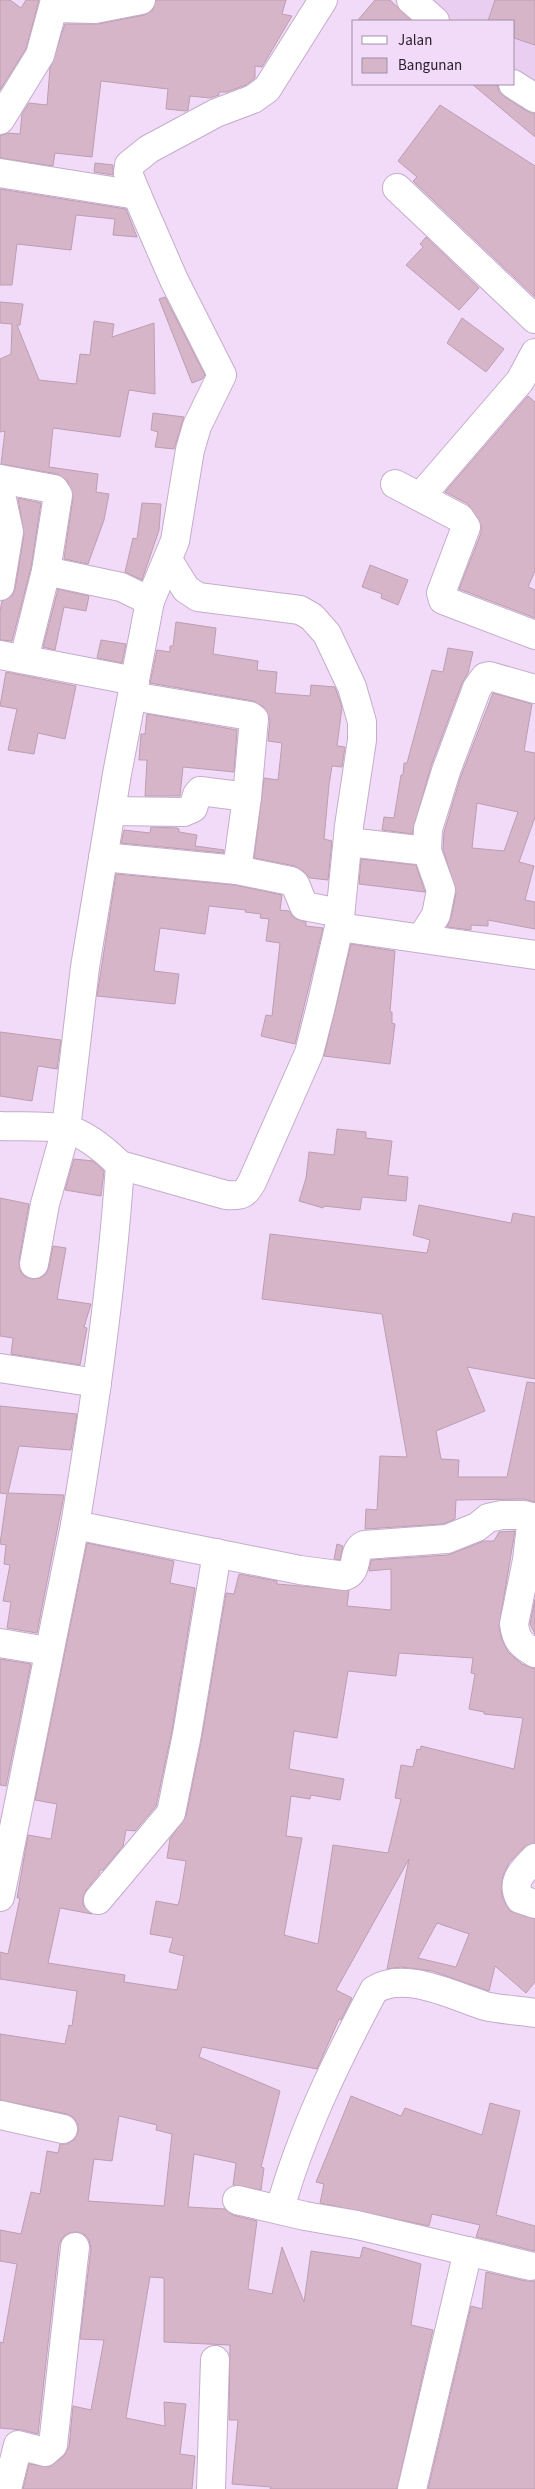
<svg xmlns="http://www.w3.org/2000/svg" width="535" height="2489" font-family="'Source Sans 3',sans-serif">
<rect width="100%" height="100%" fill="#f2dbf8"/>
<path fill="#eacef1" d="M 422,0 L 535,0 L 535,89 L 514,75 L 514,21 L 445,21 Z"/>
<g fill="#d6b5c9" stroke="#bd9db1" fill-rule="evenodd">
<path d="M 0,0 L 10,0 L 21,8 L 26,0 L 39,0 L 26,49 L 0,90 Z"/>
<path d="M 156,0 L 286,0 L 282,14 L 292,16 L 262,67 L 255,66 L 255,78 L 246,85 L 227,92 L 219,92 L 219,95 L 210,98 L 190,96 L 188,110 L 186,111 L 166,109 L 168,89 L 101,81 L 92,157 L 55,153 L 53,166 L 0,158 L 0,136 L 8,133 L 20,134 L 22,114 L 29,103 L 47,105 L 50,68 L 65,24 L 98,24 L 144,15 L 152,11 Z"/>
<path d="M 375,0 L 390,0 L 412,21 L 357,21 Z"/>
<path d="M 495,0 L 535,0 L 535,45 L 514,38 L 514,21 L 488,21 Z"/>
<path d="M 472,84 L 497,84 L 499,92 L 505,97 L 527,111 L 535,114 L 535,137 Z"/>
<path d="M 440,105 L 535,166 L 535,297 L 413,181 L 417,177 L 398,161 Z"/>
<path d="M 95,163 L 113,165 L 113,175 L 94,172 Z"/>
<path d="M 0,189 L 126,209 L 137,237 L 113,235 L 115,219 L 76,215 L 71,250 L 17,244 L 12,285 L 0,285 Z"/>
<path d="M 426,237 L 479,288 L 459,310 L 406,265 L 423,247 L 420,244 Z"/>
<path d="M 165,297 L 205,375 L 202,379 L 192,383 L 159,299 Z"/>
<path d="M 0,302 L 23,304 L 20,325 L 17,325 L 39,380 L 76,384 L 80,354 L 90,355 L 94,321 L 114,324 L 112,337 L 154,323 L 155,394 L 129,390 L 120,437 L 53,428 L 49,467 L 98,474 L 96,492 L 109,494 L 104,520 L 88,564 L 64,559 L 73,497 L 67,480 L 57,474 L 1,464 L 5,431 L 0,432 L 0,359 L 11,354 L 12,324 L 0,323 Z"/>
<path d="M 462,318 L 504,349 L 486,372 L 447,343 Z"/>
<path d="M 528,396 L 535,402 L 535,571 L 528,587 L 535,590 L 535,618 L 459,589 L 481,533 L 481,525 L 468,504 L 445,492 Z"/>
<path d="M 153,413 L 184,417 L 174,449 L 155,447 L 158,432 L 151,430 Z"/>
<path d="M 18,498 L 41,503 L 31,568 L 12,641 L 0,640 L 0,611 L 2,601 L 12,596 L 15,589 L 24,535 Z"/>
<path d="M 142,503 L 161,504 L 159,530 L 142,580 L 125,572 L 133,538 L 137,539 Z"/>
<path d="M 370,565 L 408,580 L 398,605 L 381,598 L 382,594 L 362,587 Z"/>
<path d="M 58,589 L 89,596 L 86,611 L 64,607 L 55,650 L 43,647 Z"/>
<path d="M 176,622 L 216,628 L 213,654 L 258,661 L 257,670 L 277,672 L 275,693 L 310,696 L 311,685 L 335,687 L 342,707 L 337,746 L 345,747 L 342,767 L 332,766 L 329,785 L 324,839 L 332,841 L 328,880 L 310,878 L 304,872 L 295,866 L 254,858 L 264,778 L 278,780 L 282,743 L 268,741 L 270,720 L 264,707 L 253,701 L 150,683 L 157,650 L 170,652 L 170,646 L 173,646 Z"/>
<path d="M 101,640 L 126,644 L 122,663 L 97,658 Z"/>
<path d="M 448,648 L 473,652 L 468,673 L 462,683 L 431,766 L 412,834 L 382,830 L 384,817 L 394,818 L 401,775 L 403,775 L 404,763 L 407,763 L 432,670 L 443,672 Z"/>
<path d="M 6,672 L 76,686 L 65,739 L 38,733 L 34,754 L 8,750 L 17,709 L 0,706 Z"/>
<path d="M 493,693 L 532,704 L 524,751 L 535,753 L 535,817 L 519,862 L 534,866 L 525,900 L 535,902 L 535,929 L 488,920 L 488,926 L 471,925 L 471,930 L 447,927 L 451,918 L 456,893 L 443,849 L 444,832 L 461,776 ZM 477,803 L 518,812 L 504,851 L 472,848 Z"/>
<path d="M 147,714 L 237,730 L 234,772 L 183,767 L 180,796 L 145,796 L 147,760 L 139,760 L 141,734 L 145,734 Z"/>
<path d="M 151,827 L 177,828 L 179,829 L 179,832 L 197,835 L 195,846 L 224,850 L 224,853 L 121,843 L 124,830 L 150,833 Z"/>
<path d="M 361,859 L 416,865 L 425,892 L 359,884 Z"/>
<path d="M 116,874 L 235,885 L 282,895 L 280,910 L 289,911 L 294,918 L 306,922 L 306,926 L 323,928 L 295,1044 L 261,1036 L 266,1015 L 272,1016 L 280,943 L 266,941 L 269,919 L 260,918 L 261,914 L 245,912 L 246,910 L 209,906 L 205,934 L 160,928 L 154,971 L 179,974 L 175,1004 L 97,996 Z"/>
<path d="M 351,944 L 395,951 L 390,1012 L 392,1012 L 392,1023 L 395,1024 L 390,1064 L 324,1056 Z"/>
<path d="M 0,1032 L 61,1040 L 57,1069 L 38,1066 L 32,1101 L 0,1096 Z"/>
<path d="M 337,1129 L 366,1132 L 366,1138 L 392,1141 L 388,1175 L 408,1177 L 406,1201 L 362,1197 L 360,1210 L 324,1206 L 323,1208 L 299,1201 L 306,1178 L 309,1152 L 334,1155 Z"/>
<path d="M 74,1159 L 93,1161 L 104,1171 L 101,1196 L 65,1190 Z"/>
<path d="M 0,1198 L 29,1204 L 19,1261 L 20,1270 L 24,1276 L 32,1279 L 40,1278 L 46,1274 L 49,1267 L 53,1246 L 66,1248 L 57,1299 L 91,1304 L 84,1327 L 87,1328 L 80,1365 L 11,1354 L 13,1338 L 0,1336 Z"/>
<path d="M 419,1205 L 511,1223 L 513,1213 L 535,1217 L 535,1379 L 467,1367 L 485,1411 L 436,1431 L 441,1459 L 459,1460 L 458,1477 L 507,1477 L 527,1382 L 535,1383 L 535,1502 L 524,1499 L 456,1500 L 455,1519 L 443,1524 L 365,1529 L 366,1509 L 377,1510 L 380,1456 L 407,1457 L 382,1314 L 262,1299 L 270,1234 L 427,1253 L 430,1240 L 413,1235 Z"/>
<path d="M 0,1406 L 77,1414 L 71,1450 L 19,1446 L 8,1493 L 64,1495 L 37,1633 L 7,1628 L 11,1602 L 3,1601 L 10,1565 L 4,1564 L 6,1545 L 0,1544 L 7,1494 L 0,1493 Z"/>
<path d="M 515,1531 L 499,1626 L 502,1640 L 508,1652 L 522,1664 L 535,1669 L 535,1843 L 524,1847 L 509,1863 L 503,1876 L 501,1889 L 503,1899 L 510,1911 L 535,1919 L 535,1982 L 526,1993 L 495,1966 L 489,1991 L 432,1971 L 401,1967 L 387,1969 L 409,1859 L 336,1990 L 352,1998 L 341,2020 L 339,2019 L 317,2069 L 202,2047 L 199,2057 L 280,2091 L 261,2167 L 264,2168 L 261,2190 L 233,2185 L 236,2163 L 194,2154 L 188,2207 L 225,2209 L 233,2215 L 257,2221 L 248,2289 L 272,2294 L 282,2247 L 304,2302 L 311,2251 L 360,2258 L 363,2247 L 421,2264 L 411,2325 L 433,2330 L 397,2489 L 270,2489 L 271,2487 L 232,2484 L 238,2420 L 229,2420 L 230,2345 L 164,2342 L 164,2278 L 150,2277 L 126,2418 L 165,2426 L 164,2402 L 186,2404 L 180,2454 L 195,2456 L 192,2489 L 23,2489 L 29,2464 L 49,2467 L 64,2456 L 69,2447 L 73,2406 L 91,2410 L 104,2340 L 80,2339 L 91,2248 L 89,2240 L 85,2235 L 77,2232 L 69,2233 L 63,2237 L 59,2245 L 38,2434 L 22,2430 L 0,2428 L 0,2342 L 3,2343 L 17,2264 L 0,2261 L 0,2230 L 21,2234 L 31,2192 L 40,2194 L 47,2151 L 58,2153 L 60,2144 L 67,2144 L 74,2140 L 78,2132 L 78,2124 L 73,2117 L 67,2114 L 0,2100 L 0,2034 L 65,2044 L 69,2025 L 72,2026 L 77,1991 L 0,1979 L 0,1952 L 8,1954 L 20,1898 L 17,1898 L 28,1835 L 51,1839 L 57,1804 L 35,1800 L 87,1543 L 174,1561 L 170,1583 L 195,1588 L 172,1731 L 156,1806 L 135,1831 L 126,1830 L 123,1846 L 103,1870 L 100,1870 L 99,1874 L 86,1890 L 83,1898 L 83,1905 L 92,1914 L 60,1908 L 48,1963 L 125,1975 L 124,1982 L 177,1990 L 184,1956 L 169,1952 L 173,1938 L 150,1934 L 156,1901 L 178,1905 L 180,1898 L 186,1861 L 167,1858 L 170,1839 L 186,1816 L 202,1737 L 226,1593 L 234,1594 L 239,1574 L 277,1581 L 277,1584 L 349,1590 L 347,1606 L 391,1610 L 391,1569 L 369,1571 L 371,1560 L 448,1555 L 484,1541 L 494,1541 L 499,1532 ZM 399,1653 L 473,1658 L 471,1673 L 475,1674 L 469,1709 L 484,1712 L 484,1714 L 523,1718 L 514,1769 L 421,1746 L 420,1750 L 417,1749 L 413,1767 L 401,1765 L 395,1798 L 401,1799 L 388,1853 L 333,1845 L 318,1944 L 284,1935 L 302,1838 L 286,1836 L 291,1796 L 310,1799 L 311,1795 L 340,1800 L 344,1779 L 289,1769 L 294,1731 L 337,1738 L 348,1671 L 396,1676 ZM 437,1923 L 469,1934 L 456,1967 L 418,1958 ZM 119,2116 L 157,2125 L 156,2130 L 172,2134 L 164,2206 L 88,2201 L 94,2159 L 112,2161 Z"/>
<path d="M 337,1544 L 343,1546 L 340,1560 L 334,1559 Z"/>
<path d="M 535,1599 L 535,1634 L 530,1624 Z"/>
<path d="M 0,1659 L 31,1664 L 6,1786 L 0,1785 Z"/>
<path d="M 351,2096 L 401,2116 L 405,2108 L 482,2135 L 490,2103 L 520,2111 L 496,2215 L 535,2226 L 535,2251 L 476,2237 L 480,2225 L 432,2214 L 429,2226 L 320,2203 L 324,2184 L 316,2182 Z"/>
<path d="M 486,2272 L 526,2281 L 535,2281 L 535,2489 L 428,2489 L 471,2306 L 482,2309 Z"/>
</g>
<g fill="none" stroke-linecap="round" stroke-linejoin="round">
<defs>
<g id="minor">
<path d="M 411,0 L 435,21"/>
<path d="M 54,8 L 95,9 L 141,0"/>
<path d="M 513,84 L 535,98"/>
<path d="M 0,120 L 40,55 L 55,0"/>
<path d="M 0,173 L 137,195"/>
<path d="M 397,188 L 535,319"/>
<path d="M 0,479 L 48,488 L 54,489 L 58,495 L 46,571 L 24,659"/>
<path d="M 395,484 L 460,518 L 466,527 L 441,593 L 443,600 L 535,635"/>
<path d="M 0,490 L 9,532 L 0,586"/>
<path d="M 420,497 L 520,381 L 535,353"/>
<path d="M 46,571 L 121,587 L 150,601"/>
<path d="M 0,655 L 135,681"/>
<path d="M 132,696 L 250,716 L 254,719 L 247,797 L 237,870"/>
<path d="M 111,811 L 184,812 L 193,808 L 197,795 L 200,791 L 247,797"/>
<path d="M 348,842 L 427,851"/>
<path d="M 103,857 L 237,870 L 291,881 L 295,884 L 304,906 L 340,913"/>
<path d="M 339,927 L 535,955"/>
<path d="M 422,937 L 436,915 L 441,890 L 427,851 L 428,829 L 446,771 L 477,688 L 485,677 L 489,676 L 535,689"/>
<path d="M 0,1126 C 21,1127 45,1125 66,1129 C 86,1134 106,1151 120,1165 L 226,1195 C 241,1196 245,1195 252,1182 L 309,1053 L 321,1006 L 339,927 L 349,826 L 362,740 L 362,722 L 352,687 L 327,634 L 312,617 L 300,610 L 198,597 L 186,589 L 168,560"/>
<path d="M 34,1264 L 45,1204 L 66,1129 L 85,967 L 117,774 L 150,601 L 175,541 L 190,450 L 197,426 L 222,375 L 174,280 L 137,195 L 128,173 L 129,165 L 149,149 L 216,113 L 253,99 L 267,89 L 323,0"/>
<path d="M 0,1368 L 97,1383"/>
<path d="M 532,1517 L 527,1560 L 514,1624 C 516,1640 521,1645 535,1653"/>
<path d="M 75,1525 L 300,1570 L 345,1576 C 360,1571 351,1551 364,1545 L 447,1539 L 477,1527 L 488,1518 L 502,1515 L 524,1515 L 535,1518"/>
<path d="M 0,1643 L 48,1651"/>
<path d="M 535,1858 C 523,1871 510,1881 520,1899 L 535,1904"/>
<path d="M 0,1897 L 75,1525 C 95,1406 112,1286 120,1165"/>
<path d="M 98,1900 L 171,1813 L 187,1734 L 217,1553"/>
<path d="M 0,2115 L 63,2129"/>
<path d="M 237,2200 L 305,2216 L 357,2225 L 530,2266"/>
<path d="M 280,2209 C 301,2133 337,2060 374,1990 C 404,1970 454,1996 485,2006 C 501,2010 519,2010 535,2013"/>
<path d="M 7,2489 L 18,2445 L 45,2452 L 53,2445 L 75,2247"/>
<path d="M 211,2489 L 215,2360"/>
<path d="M 412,2489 L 468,2251"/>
</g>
</defs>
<use href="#minor" stroke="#c4adca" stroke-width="30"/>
<use href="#minor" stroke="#fff" stroke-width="28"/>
</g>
<rect x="352" y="20" width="162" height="65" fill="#f2dbf8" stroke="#a290a6"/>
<rect x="362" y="36" width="25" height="8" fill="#ffffff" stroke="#a290a6"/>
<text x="398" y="45" font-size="15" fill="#29202b">Jalan</text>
<rect x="362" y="58" width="25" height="15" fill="#d6b5c9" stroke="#a290a6"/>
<text x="398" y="70" font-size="15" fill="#29202b">Bangunan</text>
</svg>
